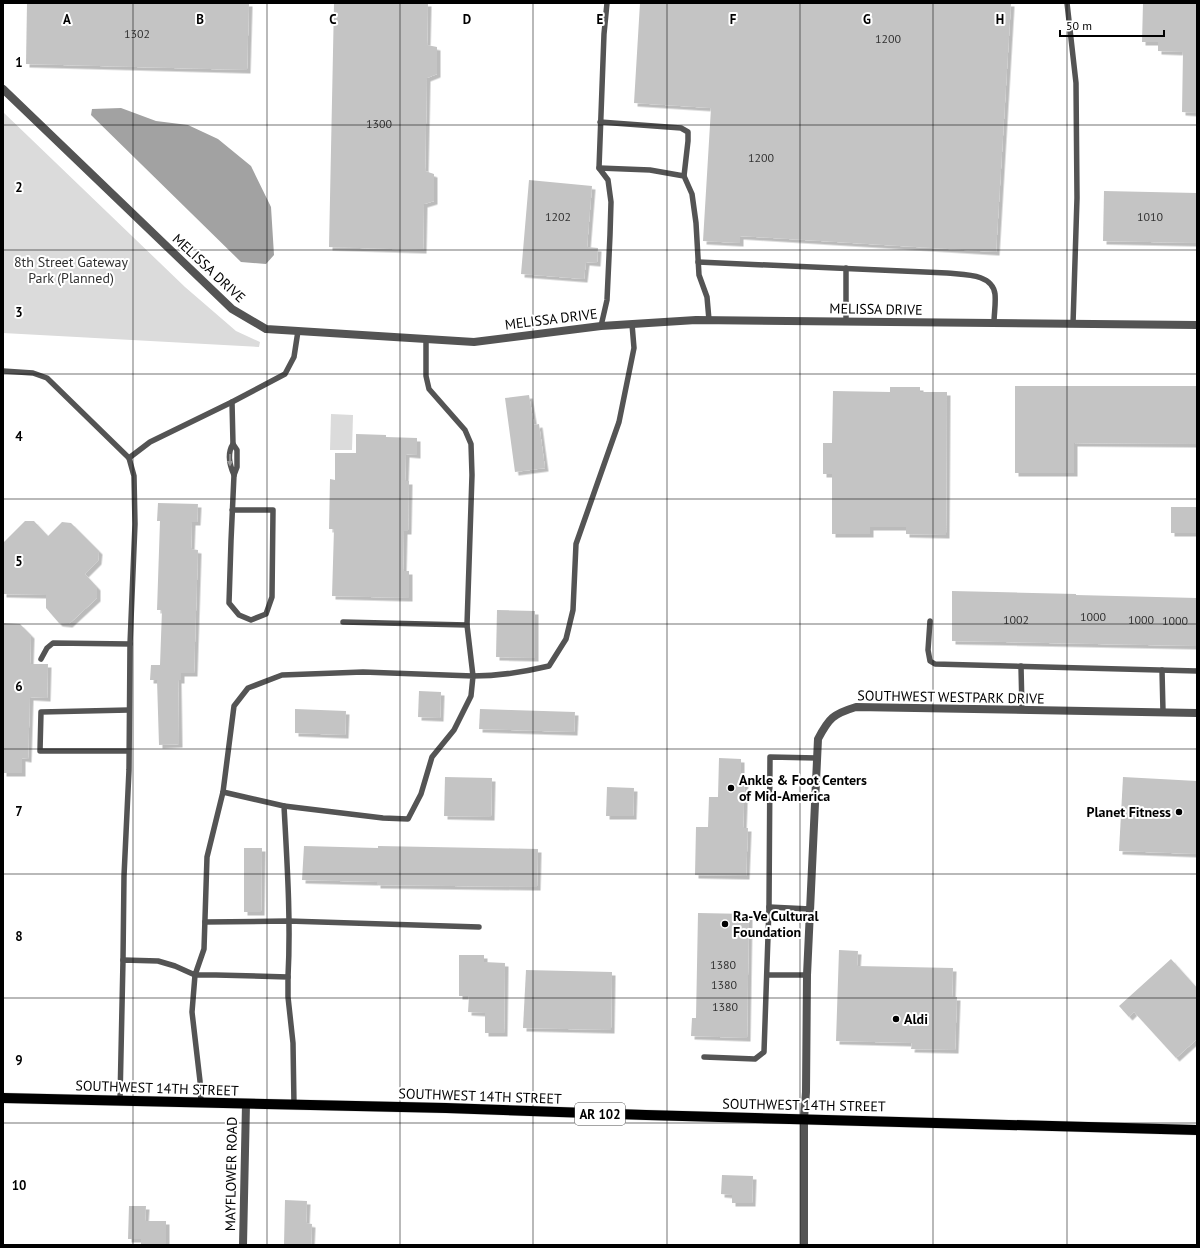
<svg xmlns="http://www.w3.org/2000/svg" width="1200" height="1248" font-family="'PT Sans',sans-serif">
<defs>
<filter id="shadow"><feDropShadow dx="3.5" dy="3.5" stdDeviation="0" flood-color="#0004"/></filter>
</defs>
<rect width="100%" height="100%" fill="#fff"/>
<g fill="#dbdbdb">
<path d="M 3,112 L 185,287 L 236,331 L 260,342 L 259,347 L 3,333 Z"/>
<path d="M 331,414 L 353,415 L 352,450 L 330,450 Z"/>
</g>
<path fill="#a2a2a2" d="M 121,108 L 156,121 L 188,125 L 218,139 L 251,166 L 271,207 L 274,255 L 266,264 L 241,262 L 91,115 L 92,109 Z"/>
<g fill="#c4c4c4" filter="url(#shadow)">
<path d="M 27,3 L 249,3 L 247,70 L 26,64 Z"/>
<path d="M 334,3 L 428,3 L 427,45 L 437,47 L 437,74 L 427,78 L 425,171 L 434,174 L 434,201 L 424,204 L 423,250 L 329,247 Z"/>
<path d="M 640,3 L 1011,3 L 996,252 L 740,236 L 740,243 L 703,241 L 711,108 L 634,103 Z"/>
<path d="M 1143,3 L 1197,3 L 1197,113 L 1182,112 L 1183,52 L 1158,51 L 1158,42 L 1142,42 Z"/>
<path d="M 529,180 L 592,186 L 587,247 L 598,248 L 597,263 L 586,262 L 584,279 L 521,274 Z"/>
<path d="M 1104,191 L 1197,193 L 1197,243 L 1103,241 Z"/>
<path d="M 1015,386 L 1197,386 L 1197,444 L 1074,443 L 1074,473 L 1015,473 Z"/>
<path d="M 890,387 L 920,387 L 920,392 L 947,392 L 946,535 L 906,534 L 906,527 L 870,527 L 870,534 L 832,534 L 832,474 L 823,474 L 823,443 L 832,443 L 833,391 L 890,392 Z"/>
<path d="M 529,395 L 534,425 L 539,424 L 545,468 L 515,472 L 505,398 Z"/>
<path d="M 356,434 L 386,435 L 386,437 L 417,438 L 417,455 L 406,454 L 405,481 L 409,481 L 408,531 L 404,531 L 403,571 L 409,571 L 409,598 L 332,596 L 334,529 L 329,529 L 330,479 L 335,480 L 335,453 L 356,453 Z"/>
<path d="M 158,503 L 198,504 L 197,522 L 192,522 L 191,549 L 198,550 L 194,673 L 181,673 L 181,680 L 178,680 L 179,744 L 159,745 L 157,680 L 150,680 L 151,665 L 160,665 L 162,610 L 157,610 L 160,521 L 157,521 Z"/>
<rect x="1171" y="507" width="26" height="26"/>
<path d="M 25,521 L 34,521 L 48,536 L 62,522 L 71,523 L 99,551 L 98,561 L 85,574 L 97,587 L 97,598 L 69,624 L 59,623 L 46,608 L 46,595 L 3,594 L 3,543 Z"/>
<path d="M 952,591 L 1076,594 L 1076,595 L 1197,598 L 1197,646 L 952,641 Z"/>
<path d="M 497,610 L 535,611 L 535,658 L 496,657 Z"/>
<path d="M 3,623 L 20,624 L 31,635 L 30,664 L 48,664 L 47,698 L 30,697 L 28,759 L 22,758 L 22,773 L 3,773 Z"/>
<path d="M 419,691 L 441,692 L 440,718 L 418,717 Z"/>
<path d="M 295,709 L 346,711 L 345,735 L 295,733 Z"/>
<path d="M 480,709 L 575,712 L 574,732 L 479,729 Z"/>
<path d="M 719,758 L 741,759 L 741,778 L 745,778 L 743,828 L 748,828 L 746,876 L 695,875 L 696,827 L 708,827 L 709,797 L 718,797 Z"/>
<path d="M 445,777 L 492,778 L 491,817 L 444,816 Z"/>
<path d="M 1123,777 L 1197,781 L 1197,854 L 1119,851 Z"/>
<path d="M 607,787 L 634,788 L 633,816 L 606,816 Z"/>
<path d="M 304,846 L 378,848 L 378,846 L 538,849 L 537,887 L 377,885 L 377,882 L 302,880 Z"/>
<path d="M 244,848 L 262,848 L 261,912 L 244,912 Z"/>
<path d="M 698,913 L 749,914 L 747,1038 L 691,1036 L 692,1018 L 696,1018 Z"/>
<path d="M 839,950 L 858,951 L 857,966 L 953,968 L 952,997 L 957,997 L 955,1050 L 911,1049 L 912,1043 L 836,1041 Z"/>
<path d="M 459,955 L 484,955 L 484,962 L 505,963 L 504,1033 L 485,1033 L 485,1013 L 468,1012 L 469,996 L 459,996 Z"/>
<path d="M 1171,959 L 1197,988 L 1197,1039 L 1176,1058 L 1134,1012 L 1129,1017 L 1119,1006 Z"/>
<path d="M 526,970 L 612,972 L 611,1030 L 523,1028 Z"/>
<path d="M 722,1175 L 753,1176 L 752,1203 L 732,1203 L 732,1195 L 721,1194 Z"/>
<path d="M 285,1200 L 307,1201 L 306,1223 L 312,1224 L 311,1245 L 284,1245 Z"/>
<path d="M 129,1206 L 146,1206 L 145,1221 L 166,1221 L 166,1245 L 141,1245 L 141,1239 L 128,1239 Z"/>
</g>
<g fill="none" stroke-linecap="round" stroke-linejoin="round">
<defs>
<path id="primary" d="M 3,1098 L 446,1108 L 646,1115 L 1197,1130"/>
</defs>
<use href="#primary" stroke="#dbdbdb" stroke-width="11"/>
<g stroke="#545454" stroke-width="5.5">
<path d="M 1067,3 L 1076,83 L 1077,198 L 1073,324"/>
<path d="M 600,122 L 681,128 L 688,132 L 688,141 L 684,176"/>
<path d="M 599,168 L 650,170 L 684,176 L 692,194 L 696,223 L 699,275 L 707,297 L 709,320"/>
<path d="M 698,262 L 947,273 C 963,275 992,273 995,294 C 996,303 994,314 994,323"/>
<path d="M 846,268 L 846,322"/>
<path d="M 601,326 L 607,300 L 610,235 L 611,202 L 608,180 L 599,168 L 604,34 L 607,3"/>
<path d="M 3,371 L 33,373 L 47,378 L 129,458"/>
<path d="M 233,444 C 227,453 230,466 234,475"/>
<path d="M 232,510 L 273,510 L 272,597 L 266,614 L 251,620 L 239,615 L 229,603 L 231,541 L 234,475 L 237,467 L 237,450 L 233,444 L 232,402 L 285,374 L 294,357 L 298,331"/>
<path d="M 930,621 L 928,650 L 930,661 L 935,664 L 1197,671"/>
<path d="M 343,622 L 467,625 L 472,475 L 471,444 L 465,430 L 429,389 L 426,376 L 426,339"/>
<path d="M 467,625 L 473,676 C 499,676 524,672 549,666 L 566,639 L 573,610 L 576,544 L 619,422 L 634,348 L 632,324"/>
<path d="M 41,659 L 47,648 L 53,643 L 130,644"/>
<path d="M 1021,666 L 1022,710"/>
<path d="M 1162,670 L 1163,712"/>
<path d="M 128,751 L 40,751 L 41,712 L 129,710"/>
<path d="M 223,792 L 284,806 C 287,862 291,920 288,977"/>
<path d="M 769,907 L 770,757 L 817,758"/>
<path d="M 205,922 L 288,921 L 479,927"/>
<path d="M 123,960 L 124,876 L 129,770 L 130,644 L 135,524 L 134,476 L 129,458 L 150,442 L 232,402"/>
<path d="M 767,975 L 807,975"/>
<path d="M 704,1057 L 755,1059 L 764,1052 L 769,907 L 810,909"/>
<path d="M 120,1100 L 123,960 L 158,961 L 175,966 L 195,975 L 204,949 L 207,857 L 223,792 L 234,706 L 248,688 L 282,675 L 363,672 L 473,676 L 471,696 L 454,730 L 432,757 L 421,794 L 408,819 L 383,818 L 284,806"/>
<path d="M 201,1103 L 200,1081 L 192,1012 L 195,975 L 216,975 L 288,977 L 288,997 L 293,1043 L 294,1105"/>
</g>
<g stroke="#545454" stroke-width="8">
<path d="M 3,89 L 232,309 L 266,329 L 474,342 L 601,326 L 696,320 L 1197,325"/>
<path d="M 243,1245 L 246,1104"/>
<path d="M 804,1245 L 804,1119 L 806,1092 L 807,975 L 818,739 C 829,718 833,714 856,707 L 1197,713"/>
</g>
<use href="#primary" stroke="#000" stroke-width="10"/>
</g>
<defs><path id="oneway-solid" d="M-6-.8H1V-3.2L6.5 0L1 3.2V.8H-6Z"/></defs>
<use fill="#989898" href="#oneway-solid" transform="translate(230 460) rotate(90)"/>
<path fill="none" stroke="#000" stroke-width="1" stroke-opacity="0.55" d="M 133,3 L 133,1245M 267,3 L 267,1245M 400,3 L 400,1245M 533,3 L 533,1245M 667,3 L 667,1245M 800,3 L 800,1245M 933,3 L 933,1245M 1067,3 L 1067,1245M 3,125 L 1197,125M 3,250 L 1197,250M 3,374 L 1197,374M 3,499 L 1197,499M 3,624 L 1197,624M 3,749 L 1197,749M 3,874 L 1197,874M 3,998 L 1197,998M 3,1123 L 1197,1123"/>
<g fill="#000" stroke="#fff" stroke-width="1.5">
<circle cx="731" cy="788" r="4"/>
<circle cx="1179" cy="812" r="4"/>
<circle cx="725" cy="924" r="4"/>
<circle cx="896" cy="1019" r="4"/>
</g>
<g text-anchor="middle" stroke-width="4" stroke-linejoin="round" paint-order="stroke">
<g font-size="12" fill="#313131">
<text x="137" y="38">1302</text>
<text x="888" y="43">1200</text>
<text x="379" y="128">1300</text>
<text x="761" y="162">1200</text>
<text x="558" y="221">1202</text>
<text x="1150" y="221">1010</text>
<text x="1093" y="621">1000</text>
<text x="1016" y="624">1002</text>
<text x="1141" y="624">1000</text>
<text x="1175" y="625">1000</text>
<text x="723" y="969">1380</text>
<text x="724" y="989">1380</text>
<text x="725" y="1011">1380</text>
</g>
<rect fill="#fff" stroke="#4c4c4c" stroke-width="1" x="575" y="1103" width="50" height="22" rx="3"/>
<g font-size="13" font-weight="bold" fill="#000">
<text x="600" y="1119">AR 102</text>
</g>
<g font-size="14" fill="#323232" stroke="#fff">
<text x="71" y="267">8th Street Gateway<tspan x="71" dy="16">Park (Planned)</tspan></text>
</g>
<g font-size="14" fill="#000" stroke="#fff">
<text transform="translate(209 268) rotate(43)" y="5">MELISSA DRIVE</text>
<text transform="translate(876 309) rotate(1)" y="5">MELISSA DRIVE</text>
<text transform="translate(551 319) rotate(-7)" y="5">MELISSA DRIVE</text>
<text transform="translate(951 697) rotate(1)" y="5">SOUTHWEST WESTPARK DRIVE</text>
<text transform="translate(157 1088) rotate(2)" y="5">SOUTHWEST 14TH STREET</text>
<text transform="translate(480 1096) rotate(2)" y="5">SOUTHWEST 14TH STREET</text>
<text transform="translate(804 1105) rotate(1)" y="5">SOUTHWEST 14TH STREET</text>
<text transform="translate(231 1174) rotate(-89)" y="5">MAYFLOWER ROAD</text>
</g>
<g font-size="14" font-weight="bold" fill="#000" stroke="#fff" text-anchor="start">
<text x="739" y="785">Ankle &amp; Foot Centers<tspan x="739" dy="16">of Mid-America</tspan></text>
<text x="1171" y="817" text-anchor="end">Planet Fitness</text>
<text x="733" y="921">Ra-Ve Cultural<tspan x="733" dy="16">Foundation</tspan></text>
<text x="904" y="1024">Aldi</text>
</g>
</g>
<g font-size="13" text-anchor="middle" font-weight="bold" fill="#000" stroke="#fff" stroke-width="4" stroke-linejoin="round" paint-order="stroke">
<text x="67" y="24">A</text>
<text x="200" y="24">B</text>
<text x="333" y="24">C</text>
<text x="467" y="24">D</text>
<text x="600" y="24">E</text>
<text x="733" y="24">F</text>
<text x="867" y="24">G</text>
<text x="1000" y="24">H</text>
<text x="19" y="67">1</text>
<text x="19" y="192">2</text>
<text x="19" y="317">3</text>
<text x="19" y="441">4</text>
<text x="19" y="566">5</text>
<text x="19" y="691">6</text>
<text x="19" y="816">7</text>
<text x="19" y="941">8</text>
<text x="19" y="1065">9</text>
<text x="19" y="1190">10</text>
</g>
<rect width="1200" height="1248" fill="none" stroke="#000000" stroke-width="8"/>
<path d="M1060 30v6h104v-6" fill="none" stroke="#000000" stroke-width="2"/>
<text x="1066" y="30" font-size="12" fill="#000000" stroke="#ffffff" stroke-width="3" paint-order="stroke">50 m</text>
</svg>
